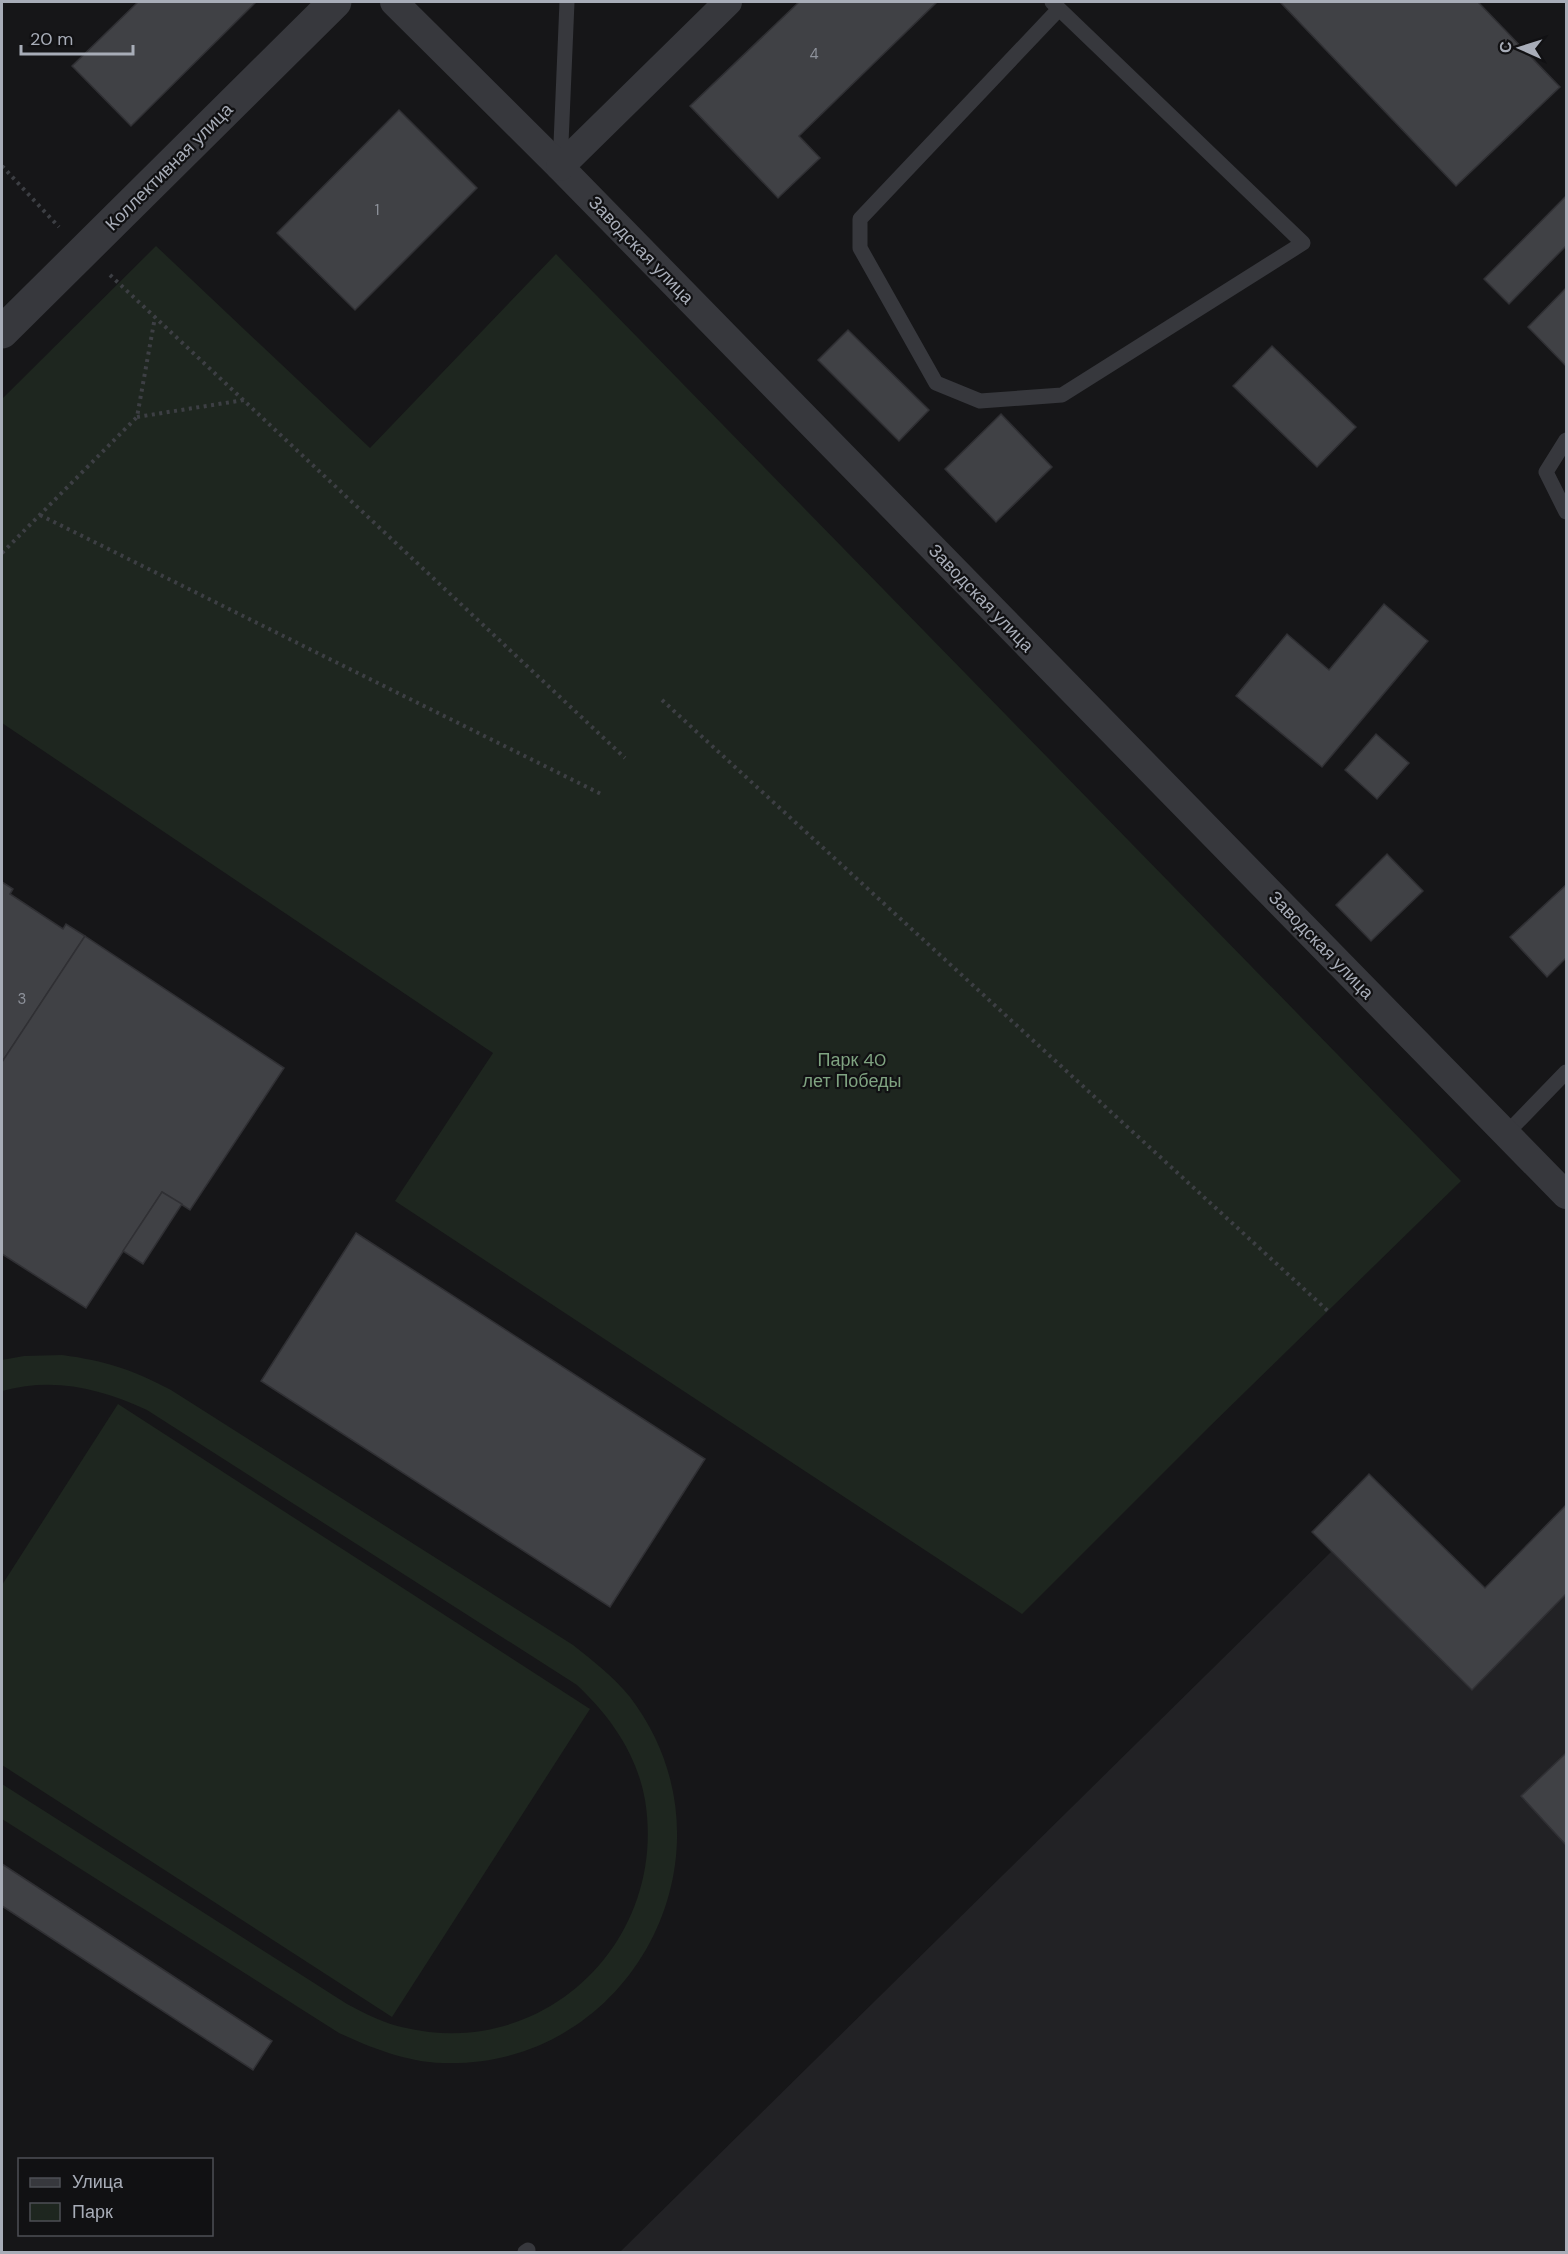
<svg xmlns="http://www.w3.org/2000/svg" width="1568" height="2254" font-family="'DM Sans',sans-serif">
<rect width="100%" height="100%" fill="#161618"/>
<path fill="#222225" d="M 1369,1474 L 1485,1588 L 1566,1505 L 1566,2252 L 620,2252 L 1331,1552 L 1312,1532 Z"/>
<g fill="#1e261f">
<path d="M 156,246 L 370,448 L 556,254 L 1461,1181 L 1207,1429 L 1022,1614 L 395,1201 L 493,1053 L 2,723 L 2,399 Z"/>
<path d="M 62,1355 C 106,1361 131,1369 171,1390 L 573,1645 C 593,1661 614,1677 630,1697 C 746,1849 634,2069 443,2063 C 406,2062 372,2048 339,2033 L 2,1819 L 2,1784 L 347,2004 C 366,2014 385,2024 406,2028 C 546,2060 668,1940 645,1800 C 637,1754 610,1716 577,1685 L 147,1410 C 99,1388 54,1377 2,1391 L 2,1360 L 24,1356 Z"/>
<path d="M 118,1404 L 590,1709 L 392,2017 L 2,1765 L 2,1585 Z"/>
</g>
<g fill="#404145" stroke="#303034" stroke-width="1.5">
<path d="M 138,2 L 256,2 L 131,126 L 72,66 Z"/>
<path d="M 799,2 L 937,2 L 799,136 L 820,158 L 778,198 L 690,106 Z"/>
<path d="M 1280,2 L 1478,2 L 1560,87 L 1456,186 Z"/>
<path d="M 399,110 L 477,188 L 355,310 L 277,233 Z"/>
<path d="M 1566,196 L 1566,246 L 1509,304 L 1484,279 Z"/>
<path d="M 1566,288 L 1566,366 L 1528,327 Z"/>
<path d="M 848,330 L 929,410 L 899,441 L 818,360 Z"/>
<path d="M 1272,346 L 1356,427 L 1317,467 L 1233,386 Z"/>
<path d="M 1001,414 L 1052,467 L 996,522 L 945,469 Z"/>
<path d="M 1384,604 L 1428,641 L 1322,767 L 1236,696 L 1287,634 L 1329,670 Z"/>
<path d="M 1376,734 L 1409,763 L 1377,799 L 1345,770 Z"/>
<path d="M 1387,854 L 1423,891 L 1371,941 L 1336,905 Z"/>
<path d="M 2,882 L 13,889 L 10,894 L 63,929 L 66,924 L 85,936 L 2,1062 Z"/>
<path d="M 1566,885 L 1566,958 L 1547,977 L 1510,937 Z"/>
<path d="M 85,936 L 284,1068 L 190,1210 L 162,1192 L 86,1308 L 2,1254 L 2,1062 Z"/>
<path d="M 162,1192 L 182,1204 L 143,1264 L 123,1251 Z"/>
<path d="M 356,1233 L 705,1459 L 610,1607 L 261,1381 Z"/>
<path d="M 1369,1474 L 1485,1588 L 1566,1505 L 1566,1594 L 1472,1690 L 1312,1532 Z"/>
<path d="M 1565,1754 L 1566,1755 L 1566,1845 L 1521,1796 Z"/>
<path d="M 2,1864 L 272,2041 L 253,2070 L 2,1906 Z"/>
</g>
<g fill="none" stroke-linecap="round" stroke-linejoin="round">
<g stroke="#3d3f44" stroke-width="4" stroke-dasharray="3 4.5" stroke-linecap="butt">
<path d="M 2,166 L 59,227"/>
<path d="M 110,275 L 625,758"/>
<path d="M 137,417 L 244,400"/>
<path d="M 40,515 L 601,794"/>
<path d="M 2,553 L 137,417 L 155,317"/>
<path d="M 662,700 L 1328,1311"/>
</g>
<g stroke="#37383d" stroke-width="15">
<path d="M 1052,2 L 1303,243 L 1062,395 L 980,401 L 936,383 L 860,248 L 860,219 L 1059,9"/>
<path d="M 560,167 L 567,2"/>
<path d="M 1566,440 L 1546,472 L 1566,512"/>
<path d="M 1506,1134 L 1566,1072"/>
<path d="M 525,2252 L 528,2250"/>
</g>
<g stroke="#37383d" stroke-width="28">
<path d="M 394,2 L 560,167 L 1566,1195"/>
<path d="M 560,167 L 728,2"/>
</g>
<path stroke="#37383d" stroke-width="33" d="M 2,332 L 335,2"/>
</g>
<g text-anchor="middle" stroke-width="4.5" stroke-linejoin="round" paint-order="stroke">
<g font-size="15" fill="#8e929b">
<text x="814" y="59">4</text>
<text x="377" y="215">1</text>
<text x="22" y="1004">3</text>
</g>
<g font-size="18" fill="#a8adb8" stroke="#111113">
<text transform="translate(169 167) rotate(-45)" y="6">Коллективная улица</text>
<text transform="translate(641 250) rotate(46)" y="6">Заводская улица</text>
<text transform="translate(981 598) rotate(46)" y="6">Заводская улица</text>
<text transform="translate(1321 945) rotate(46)" y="6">Заводская улица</text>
</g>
<g font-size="18" fill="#7fa381" stroke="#111113">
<text x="852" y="1066">Парк 40<tspan x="852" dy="21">лет Победы</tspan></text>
</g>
</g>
<rect width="1568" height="2254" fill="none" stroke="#a8adb8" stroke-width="6"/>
<rect x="18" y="2158" width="195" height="78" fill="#111113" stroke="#4d4f55" stroke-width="1.5"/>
<rect x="30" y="2178" width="30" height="9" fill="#37383d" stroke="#4d4f55" stroke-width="1.5"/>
<text x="72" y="2188" font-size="18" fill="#a8adb8">Улица</text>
<rect x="30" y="2203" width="30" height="18" fill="#1e261f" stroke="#4d4f55" stroke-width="1.5"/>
<text x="72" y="2218" font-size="18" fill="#a8adb8">Парк</text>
<g transform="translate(1520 48) rotate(273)" stroke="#111113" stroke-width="4.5" paint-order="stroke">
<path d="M0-4.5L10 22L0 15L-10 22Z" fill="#a8adb8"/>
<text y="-9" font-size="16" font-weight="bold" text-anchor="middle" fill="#a8adb8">С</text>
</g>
<path d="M21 45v9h112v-9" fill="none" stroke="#a8adb8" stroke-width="3"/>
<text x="30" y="45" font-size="18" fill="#a8adb8" stroke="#111113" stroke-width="4.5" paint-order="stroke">20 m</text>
</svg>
